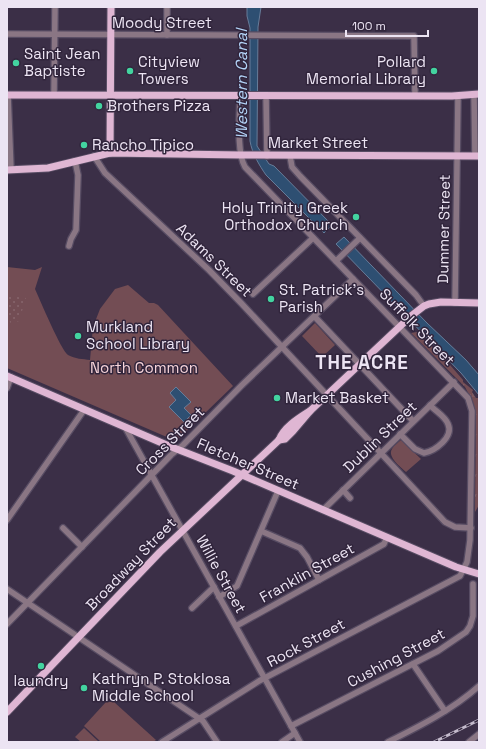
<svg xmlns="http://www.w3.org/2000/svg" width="486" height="749" font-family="'Space Grotesk',sans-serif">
<defs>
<pattern id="grass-tufts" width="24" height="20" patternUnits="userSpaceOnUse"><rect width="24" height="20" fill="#734d54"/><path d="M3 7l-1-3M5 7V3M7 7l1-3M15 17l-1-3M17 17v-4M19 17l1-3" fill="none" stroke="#87666d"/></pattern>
<pattern id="garden-dots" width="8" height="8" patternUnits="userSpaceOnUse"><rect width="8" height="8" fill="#734d54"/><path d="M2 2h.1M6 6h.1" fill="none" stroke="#87666d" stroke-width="1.8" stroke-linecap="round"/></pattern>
</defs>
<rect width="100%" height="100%" fill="#3b2f47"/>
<path fill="url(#grass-tufts)" d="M 417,332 L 422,336 L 423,339 L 426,342 L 427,341 L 446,361 L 445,362 L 448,366 L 450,365 L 463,380 L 463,382 L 473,390 L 472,392 L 476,398 L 478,398 L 479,400 L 479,505 L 475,512 L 476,416 L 473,402 L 465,387 L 411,333 Z"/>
<g fill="#734d54">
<path d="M 7,267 L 35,270 L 42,267 L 35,289 C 40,300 61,350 68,355 C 75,359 83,359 90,360 L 93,327 L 100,309 L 115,289 L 128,285 L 149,303 L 154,303 L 158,305 L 233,386 L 176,441 L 7,368 Z"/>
<path d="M 315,323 L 335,345 L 322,357 L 302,336 Z"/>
<path d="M 401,440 L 421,459 L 406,472 C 401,467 387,457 392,449 C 394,445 398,443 401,440 Z"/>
<path d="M 106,702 L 114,702 L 156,740 L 153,742 L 101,742 L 84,726 Z"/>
<path d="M 84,728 L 99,742 L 81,742 L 75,737 Z"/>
</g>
<path fill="url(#garden-dots)" d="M 9,296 L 26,298 L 19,321 L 11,324 L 7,315 L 7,298 Z"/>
<g fill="#2e4f72" stroke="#677c99">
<path d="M 247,7 L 261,7 L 258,27 L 257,146 L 269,164 L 274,166 L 332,225 L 324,233 L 266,175 C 259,165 252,153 250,141 L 250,28 L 247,16 Z"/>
<path d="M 344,237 L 427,323 L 466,360 L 479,375 L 479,395 L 461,373 L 336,244 Z"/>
<path d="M 176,387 L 191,402 L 184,408 L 191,415 L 184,422 L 169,407 L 176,400 L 170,393 Z"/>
</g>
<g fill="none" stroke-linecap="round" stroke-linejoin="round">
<defs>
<g id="minor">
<path d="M 7,34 L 414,36 L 415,95"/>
<path d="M 167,35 L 167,7"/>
<path d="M 8,95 L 11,170"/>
<path d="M 54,95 L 55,7"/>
<path d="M 266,95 L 267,156"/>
<path d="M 474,95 L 475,156"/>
<path d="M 94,156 L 105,173 L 209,270 L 242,304 L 445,522 L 455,527 L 471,528"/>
<path d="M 290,156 L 292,167 L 300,176 L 416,295 L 424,306"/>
<path d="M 69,246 L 71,239 L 76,230 L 78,175 L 75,161"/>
<path d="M 336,261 L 360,238"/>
<path d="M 253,294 L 313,238"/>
<path d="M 455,303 L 458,96"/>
<path d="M 315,317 L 413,421"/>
<path d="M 7,388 L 11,377"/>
<path d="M 125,427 L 300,742"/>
<path d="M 400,434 L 415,449 L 424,453 C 435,451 454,437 448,424 C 445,416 435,411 430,405"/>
<path d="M 343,490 L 350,498"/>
<path d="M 323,510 L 454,382"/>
<path d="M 7,520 L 84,410"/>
<path d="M 63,528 L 82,547"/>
<path d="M 261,531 L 300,548 L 307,557 L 319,580"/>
<path d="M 7,589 L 203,721 L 217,742"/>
<path d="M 219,597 L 237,586 L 278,491"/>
<path d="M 192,608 L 214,587"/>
<path d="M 7,624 L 171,455 L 183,445 L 242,385 L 353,279"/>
<path d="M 236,626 L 384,544 L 387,537"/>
<path d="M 413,664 L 445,711"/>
<path d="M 291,726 L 438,651 L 466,632 L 470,626 L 473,616 L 473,584"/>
<path d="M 162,742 L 259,681 L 460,576 L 467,562 L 470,540 L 472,411 L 468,398 L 245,167 C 236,151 240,114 240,95"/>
<path d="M 282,742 L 295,733"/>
<path d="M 388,742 C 420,726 452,710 479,686"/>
<path d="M 469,742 L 479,734"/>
</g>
<g id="major">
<path d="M 7,95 L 452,96 L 479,94"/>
<path d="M 110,153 L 111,7"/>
<path d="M 7,170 L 48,168 L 110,153 L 241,155 L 479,156"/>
<path d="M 7,376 L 169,446 L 233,471 L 456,567 L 479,574"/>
<path d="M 279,440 L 285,439 L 293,431 L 310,411 L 411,316 L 424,306 L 429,304 L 441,302 L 479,303"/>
<path d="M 7,712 L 160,552 L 279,440 C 284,427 299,418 310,411"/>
</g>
</defs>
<use href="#minor" stroke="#574c63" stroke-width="8"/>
<use href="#major" stroke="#574c63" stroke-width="9"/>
<use href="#minor" stroke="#8a7684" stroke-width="5.5"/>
<use href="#major" stroke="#dfb6d3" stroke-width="7"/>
<defs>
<path id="rail" d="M 434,742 L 479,720"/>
</defs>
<use href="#rail" stroke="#c3bacb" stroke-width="3"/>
<use href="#rail" stroke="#31253c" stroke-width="1.5" stroke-dasharray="4.5" stroke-linecap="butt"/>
</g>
<g fill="#43d4a0" stroke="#31253c" stroke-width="1.5">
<circle cx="16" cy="63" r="4"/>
<circle cx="130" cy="71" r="4"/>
<circle cx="434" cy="71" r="4"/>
<circle cx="99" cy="106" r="4"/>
<circle cx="84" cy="145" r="4"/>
<circle cx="356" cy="217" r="4"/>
<circle cx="271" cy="299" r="4"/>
<circle cx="78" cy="336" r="4"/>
<circle cx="277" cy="398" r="4"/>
<circle cx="41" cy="666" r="4"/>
<circle cx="84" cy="688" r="4"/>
</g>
<g text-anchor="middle" stroke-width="3" stroke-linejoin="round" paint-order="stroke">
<g font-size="15" fill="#ece4f3" stroke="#31253c">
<text x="162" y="28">Moody Street</text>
<text x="318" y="148">Market Street</text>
<text transform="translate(444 229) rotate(-89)" y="5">Dummer Street</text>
<text transform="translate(214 260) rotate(44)" y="5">Adams Street</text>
<text transform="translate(417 327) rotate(46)" y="5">Suffolk Street</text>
<text transform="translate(380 437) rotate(-44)" y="5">Dublin Street</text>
<text transform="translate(170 441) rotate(-45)" y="5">Cross Street</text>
<text transform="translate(248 464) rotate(23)" y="5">Fletcher Street</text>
<text transform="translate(131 564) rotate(-46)" y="5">Broadway Street</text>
<text transform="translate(307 573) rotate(-29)" y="5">Franklin Street</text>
<text transform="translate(221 574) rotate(61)" y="5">Willie Street</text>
<text transform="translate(306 643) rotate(-28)" y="5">Rock Street</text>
<text transform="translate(396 658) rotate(-28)" y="5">Cushing Street</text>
</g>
<g font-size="15" fill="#ece4f3" stroke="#31253c" text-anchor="start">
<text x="24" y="59">Saint Jean<tspan x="24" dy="17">Baptiste</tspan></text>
<text x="138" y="67">Cityview<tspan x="138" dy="17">Towers</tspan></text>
<text x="426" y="67" text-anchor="end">Pollard<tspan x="426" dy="17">Memorial Library</tspan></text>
<text x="107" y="111">Brothers Pizza</text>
<text x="92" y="150">Rancho Tipico</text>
<text x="348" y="213" text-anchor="end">Holy Trinity Greek<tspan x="348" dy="17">Orthodox Church</tspan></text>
<text x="279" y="295">St. Patrick's<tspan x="279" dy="17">Parish</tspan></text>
<text x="86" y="332">Murkland<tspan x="86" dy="17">School Library</tspan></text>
<text x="285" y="403">Market Basket</text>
<text x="92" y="684">Kathryn P. Stoklosa<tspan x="92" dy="17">Middle School</tspan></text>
<text x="41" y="686" text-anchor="middle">laundry</text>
</g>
<g font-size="15" fill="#f7d4da" stroke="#31253c">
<text x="144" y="373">North Common</text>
</g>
<g font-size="16" font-style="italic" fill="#b3d3f7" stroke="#31253c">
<text transform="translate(241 84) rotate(-90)" y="6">Western Canal</text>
</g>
<g font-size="19" font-weight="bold" letter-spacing="1" fill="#ece4f3" stroke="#31253c">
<text x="362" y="369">THE ACRE</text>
</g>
</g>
<rect width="486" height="749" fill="none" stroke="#ece4f3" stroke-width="16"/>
<path d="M346 30v6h82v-6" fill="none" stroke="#ece4f3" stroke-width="2"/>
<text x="352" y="30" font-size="12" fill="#ece4f3" stroke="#31253c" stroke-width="3" paint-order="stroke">100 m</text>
</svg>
